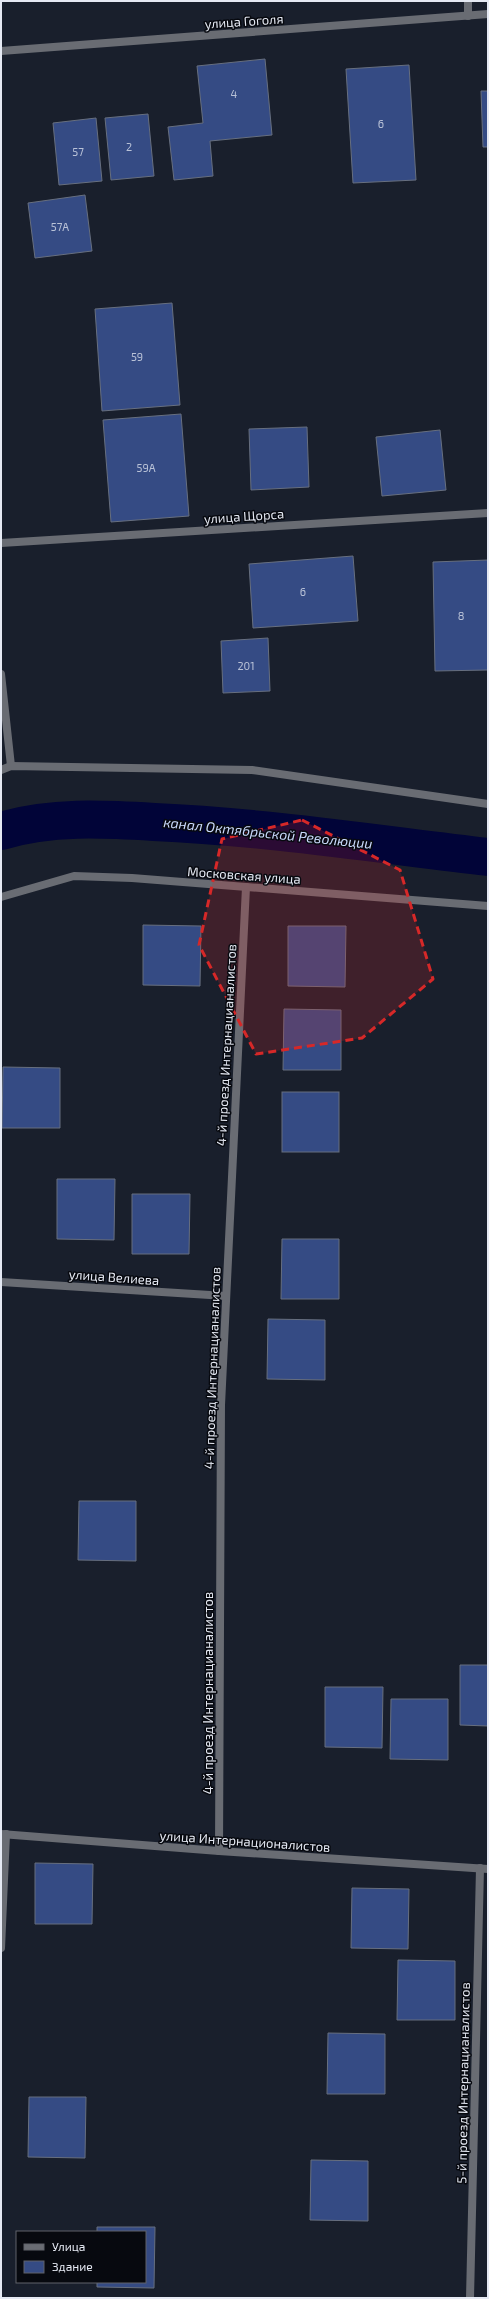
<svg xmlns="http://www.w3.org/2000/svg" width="489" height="2299" font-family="'Exo 2',sans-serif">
<rect width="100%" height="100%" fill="#191f2c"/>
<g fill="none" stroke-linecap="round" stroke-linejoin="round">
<path stroke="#010438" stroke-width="38" d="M 1,831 C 51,816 103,819 154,822 C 266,827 377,844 488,857"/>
</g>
<g fill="#354b84" stroke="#676f7f">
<path d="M 265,59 L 272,135 L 210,141 L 213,176 L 174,180 L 168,127 L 203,123 L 197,66 Z"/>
<path d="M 409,65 L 416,180 L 353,183 L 346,69 Z"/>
<path d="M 481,91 L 488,91 L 488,147 L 483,147 Z"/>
<path d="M 148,114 L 154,176 L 111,180 L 105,118 Z"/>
<path d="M 96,118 L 102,181 L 59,185 L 53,123 Z"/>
<path d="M 85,195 L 92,251 L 35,258 L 28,203 Z"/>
<path d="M 172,303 L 180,405 L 102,411 L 95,309 Z"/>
<path d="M 181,414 L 189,516 L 111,522 L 103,420 Z"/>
<path d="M 307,427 L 309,487 L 251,490 L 249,429 Z"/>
<path d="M 440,430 L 446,490 L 382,496 L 376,437 Z"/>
<path d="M 353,556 L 358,621 L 253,628 L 249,564 Z"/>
<path d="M 488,560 L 488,670 L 435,671 L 433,562 Z"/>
<path d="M 268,638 L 270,691 L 223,693 L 221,641 Z"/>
<path d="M 143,925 L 201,926 L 200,986 L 143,985 Z"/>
<path d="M 288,926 L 346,926 L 345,987 L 288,986 Z"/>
<path d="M 284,1009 L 341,1010 L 341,1070 L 283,1070 Z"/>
<path d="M 3,1067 L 60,1068 L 60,1128 L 2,1128 Z"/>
<rect x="282" y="1092" width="57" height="60"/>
<path d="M 57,1179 L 115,1179 L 114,1240 L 57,1239 Z"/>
<path d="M 132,1194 L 190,1194 L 189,1254 L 132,1254 Z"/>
<path d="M 282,1239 L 339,1239 L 339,1299 L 281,1299 Z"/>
<path d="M 268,1319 L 325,1320 L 325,1380 L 267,1379 Z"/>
<path d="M 79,1501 L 136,1501 L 136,1561 L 78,1560 Z"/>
<path d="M 460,1665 L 488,1665 L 488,1726 L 460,1725 Z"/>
<path d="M 325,1687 L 383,1687 L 382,1748 L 325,1747 Z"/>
<path d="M 391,1699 L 448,1699 L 448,1760 L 390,1759 Z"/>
<path d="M 35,1863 L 93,1864 L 92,1924 L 35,1924 Z"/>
<path d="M 352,1888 L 409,1889 L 408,1949 L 351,1948 Z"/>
<path d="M 398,1960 L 455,1961 L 455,2020 L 397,2020 Z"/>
<path d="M 328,2033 L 385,2034 L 385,2094 L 327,2094 Z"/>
<path d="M 29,2097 L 86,2097 L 85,2158 L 28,2157 Z"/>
<path d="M 311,2160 L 368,2161 L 368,2221 L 310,2220 Z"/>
<path d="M 97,2227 L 155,2227 L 154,2288 L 97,2287 L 97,2282 L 145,2282 L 145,2232 L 97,2232 Z"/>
</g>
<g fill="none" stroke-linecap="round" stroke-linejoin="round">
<g stroke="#696c73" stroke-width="8">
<path d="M 468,1 L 468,16"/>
<path d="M 1,51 L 488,14"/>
<path d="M 1,543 L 488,513"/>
<path d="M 1,674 L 11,766"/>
<path d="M 1,770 L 11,766 L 252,770 L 488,804"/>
<path d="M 1,897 L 74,876 L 132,878 L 488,906"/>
<path d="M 1,1282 L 226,1296"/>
<path d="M 1,1834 L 219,1851 L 488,1869"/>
<path d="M 219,1851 L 221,1405 L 246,887"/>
<path d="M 1,1948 L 6,1834"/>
<path d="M 470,2298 L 480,1868"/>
</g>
</g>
<path fill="#d62828" fill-opacity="0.2" stroke="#d62828" stroke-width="3" stroke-dasharray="8 5" stroke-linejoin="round" d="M 302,820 L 400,870 L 433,979 L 362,1038 L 256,1054 L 199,945 L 222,839 Z"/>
<g text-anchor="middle" stroke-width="3" stroke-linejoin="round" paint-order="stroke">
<g font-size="11" fill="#b9c2d7">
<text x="234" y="98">4</text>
<text x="381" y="128">6</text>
<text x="129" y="151">2</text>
<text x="78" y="156">57</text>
<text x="60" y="231">57А</text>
<text x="137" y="361">59</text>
<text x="146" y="472">59А</text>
<text x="303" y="596">6</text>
<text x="461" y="620">8</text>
<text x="246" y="670">201</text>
</g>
<g font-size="13" fill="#e5e9f3" stroke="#07090f">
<text transform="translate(244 21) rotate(-4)" y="5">улица Гоголя</text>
<text transform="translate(244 516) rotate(-4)" y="5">улица Щорса</text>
<text transform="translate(244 875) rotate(4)" y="5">Московская улица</text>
<text transform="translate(226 1045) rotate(-87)" y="5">4-й проезд Интернацианалистов</text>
<text transform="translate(114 1277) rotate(4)" y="5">улица Велиева</text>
<text transform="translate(212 1368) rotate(-88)" y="5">4-й проезд Интернацианалистов</text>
<text transform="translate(208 1693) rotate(-90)" y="5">4-й проезд Интернацианалистов</text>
<text transform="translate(245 1841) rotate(4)" y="5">улица Интернационалистов</text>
<text transform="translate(463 2083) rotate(-89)" y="5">5-й проезд Интернацианалистов</text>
</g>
<g font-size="14" font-style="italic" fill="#c9d8fb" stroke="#07090f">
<text transform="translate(268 833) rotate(6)" y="5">канал Октябрьской Революции</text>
</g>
</g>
<rect width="489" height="2299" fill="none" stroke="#e5e9f3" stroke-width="4"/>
<rect x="16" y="2231" width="130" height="52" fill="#07090f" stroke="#60636a"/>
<rect x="24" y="2244" width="20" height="6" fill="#696c73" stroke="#60636a"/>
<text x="52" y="2251" font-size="12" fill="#e5e9f3">Улица</text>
<rect x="24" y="2261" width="20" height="12" fill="#354b84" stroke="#60636a"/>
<text x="52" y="2271" font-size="12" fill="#e5e9f3">Здание</text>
</svg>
